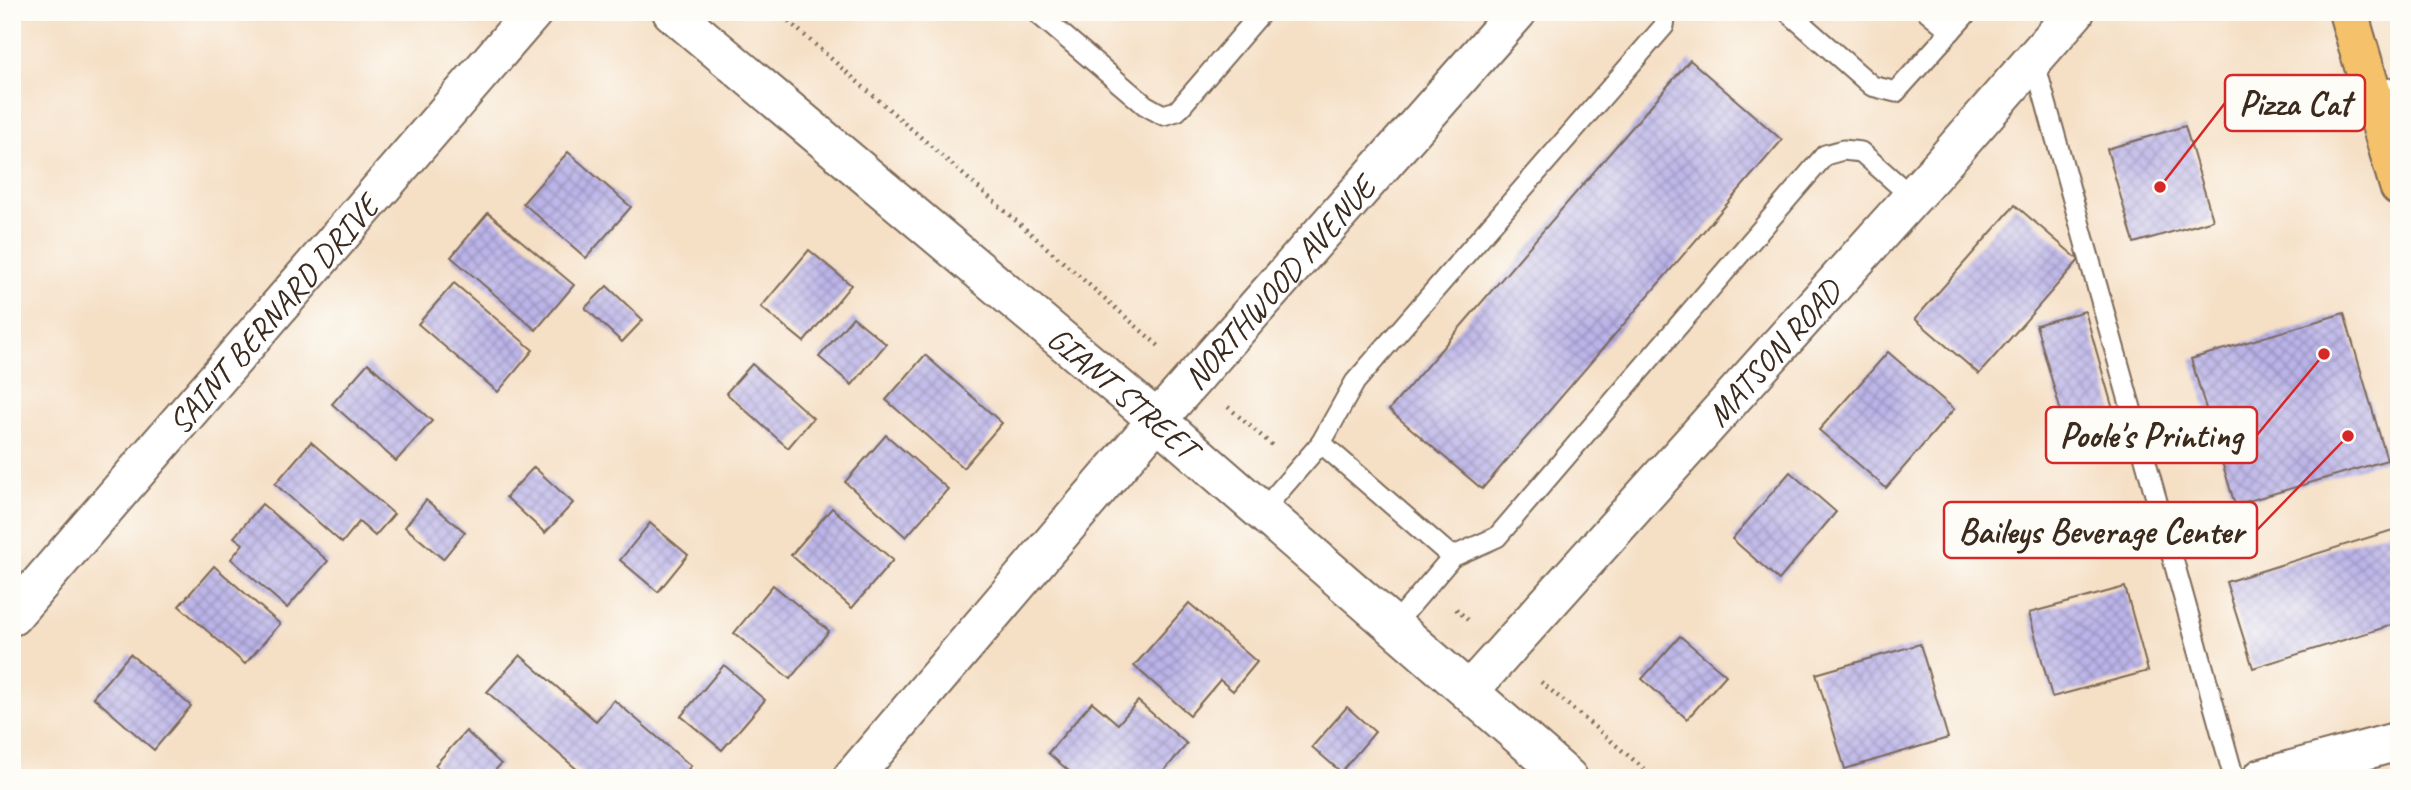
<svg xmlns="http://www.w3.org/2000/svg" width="2411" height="790" font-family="Caveat,sans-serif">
<defs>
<pattern id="building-cross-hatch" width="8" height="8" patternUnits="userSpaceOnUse" patternTransform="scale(1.75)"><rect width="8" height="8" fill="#bbb4e9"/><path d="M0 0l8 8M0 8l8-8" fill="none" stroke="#9993bc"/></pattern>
</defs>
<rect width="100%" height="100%" fill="#fdfcf7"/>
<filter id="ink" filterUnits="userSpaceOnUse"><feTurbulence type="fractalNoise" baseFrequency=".0143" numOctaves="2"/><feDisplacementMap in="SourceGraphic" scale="14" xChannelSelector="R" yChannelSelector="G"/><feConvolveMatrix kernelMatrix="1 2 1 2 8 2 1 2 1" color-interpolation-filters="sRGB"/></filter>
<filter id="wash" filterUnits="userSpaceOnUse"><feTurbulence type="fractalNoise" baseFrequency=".00686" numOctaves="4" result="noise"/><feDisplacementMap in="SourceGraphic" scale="28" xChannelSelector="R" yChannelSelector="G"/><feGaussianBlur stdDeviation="1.57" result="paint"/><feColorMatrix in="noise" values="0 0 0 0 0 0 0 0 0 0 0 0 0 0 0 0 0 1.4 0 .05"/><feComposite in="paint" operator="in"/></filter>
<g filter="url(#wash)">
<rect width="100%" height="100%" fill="#f5dfc5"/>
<g id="blocks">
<g fill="url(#building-cross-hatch)">
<path d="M 1690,60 L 1782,140 L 1482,489 L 1389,410 Z"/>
<path d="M 2185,126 L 2213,220 L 2134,243 L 2107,149 Z"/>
<path d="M 568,152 L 631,207 L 586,258 L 523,203 Z"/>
<path d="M 2015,205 L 2079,260 L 1979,374 L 1915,319 Z"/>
<path d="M 488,213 L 574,285 L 536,330 L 451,257 Z"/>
<path d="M 809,250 L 851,285 L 804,342 L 761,307 Z"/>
<path d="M 454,283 L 533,350 L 498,392 L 418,324 Z"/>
<path d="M 607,286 L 643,320 L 622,342 L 585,308 Z"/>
<path d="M 2085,311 L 2114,413 L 2065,426 L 2036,325 Z"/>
<path d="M 2344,313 L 2387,460 L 2235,505 L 2191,359 Z"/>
<path d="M 853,317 L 886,344 L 852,385 L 819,357 Z"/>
<path d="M 1888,352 L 1954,409 L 1886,488 L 1819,430 Z"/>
<path d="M 925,355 L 1002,423 L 963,468 L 886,400 Z"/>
<path d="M 368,363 L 432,421 L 396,461 L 332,404 Z"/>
<path d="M 752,364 L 813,418 L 788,448 L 726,393 Z"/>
<path d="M 886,435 L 948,489 L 906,537 L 845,482 Z"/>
<path d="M 311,442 L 394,514 L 375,536 L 359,522 L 342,543 L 275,484 Z"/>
<path d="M 534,467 L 573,503 L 545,533 L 506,497 Z"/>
<path d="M 1790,472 L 1836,512 L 1779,580 L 1732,539 Z"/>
<path d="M 426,500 L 465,532 L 443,559 L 405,527 Z"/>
<path d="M 262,504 L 328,561 L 287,608 L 231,559 L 243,544 L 234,537 Z"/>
<path d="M 832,508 L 893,560 L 852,608 L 791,555 Z"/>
<path d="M 650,523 L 688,555 L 658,592 L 620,560 Z"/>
<path d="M 2399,528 L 2399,623 L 2253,668 L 2226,582 Z"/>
<path d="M 214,566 L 280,624 L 245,664 L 179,606 Z"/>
<path d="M 773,585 L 829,631 L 790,679 L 734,633 Z"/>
<path d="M 2125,587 L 2148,671 L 2052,697 L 2029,613 Z"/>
<path d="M 1189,603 L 1257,662 L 1233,691 L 1220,680 L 1190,715 L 1134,666 Z"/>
<path d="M 1680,636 L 1726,675 L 1687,719 L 1642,679 Z"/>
<path d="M 1920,644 L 1948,738 L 1845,769 L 1816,674 Z"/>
<path d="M 130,654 L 191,706 L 154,750 L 93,697 Z"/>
<path d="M 520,655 L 596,721 L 614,700 L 691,766 L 681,778 L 587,778 L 487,692 Z"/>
<path d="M 724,665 L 765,700 L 722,750 L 681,716 Z"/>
<path d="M 1138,701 L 1187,744 L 1158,778 L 1077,778 L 1048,753 L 1092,702 L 1118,724 Z"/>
<path d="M 1347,707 L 1375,732 L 1341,772 L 1312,747 Z"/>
<path d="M 466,731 L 501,764 L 488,778 L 449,778 L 435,765 Z"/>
</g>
</g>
</g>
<g filter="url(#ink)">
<use href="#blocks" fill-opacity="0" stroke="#7c6958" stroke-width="2"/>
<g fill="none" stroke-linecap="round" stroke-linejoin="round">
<defs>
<g id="service">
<path d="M 1036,12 L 1145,105 L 1163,115 L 1177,111 L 1262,12"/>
<path d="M 1788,12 L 1872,86 L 1896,92 L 1968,12"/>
<path d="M 1928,12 L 1951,31"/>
<path d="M 2034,60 L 2234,778"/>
<path d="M 2372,93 L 2399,86"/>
<path d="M 1262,511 L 1321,443"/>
<path d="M 1452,557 L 1321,443 L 1355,382 L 1664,26 L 1666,12"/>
<path d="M 1394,625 L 1452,557 L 1497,537 L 1825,155 L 1843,150 L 1861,152 L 1912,197"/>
</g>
<g id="minor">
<path id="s1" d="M 672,12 L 1157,420 L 1568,778"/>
<path id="s2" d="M 12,616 L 533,12"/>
<path id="s3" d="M 1469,691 L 1935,172 L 2075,12"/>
<path id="s4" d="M 852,778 L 1157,420 L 1517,12"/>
<path d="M 2262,778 L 2399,741"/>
</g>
<path id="primary" d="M 2348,12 L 2399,186"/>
</defs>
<use href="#service" stroke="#7c6958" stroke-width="23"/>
<use href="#minor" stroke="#7c6958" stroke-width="42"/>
<use href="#primary" stroke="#7c6958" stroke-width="42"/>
<g stroke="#7c6958" stroke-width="4.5" stroke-dasharray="2 5" stroke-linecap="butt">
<path d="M 778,12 L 1160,347"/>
<path d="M 1228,407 L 1272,445"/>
<path d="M 1456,609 L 1470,622"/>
<path d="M 1541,682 L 1655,778"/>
</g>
<use href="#service" stroke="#fff" stroke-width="19"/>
<use href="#minor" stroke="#fff" stroke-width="38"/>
<use href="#primary" stroke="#f5c16b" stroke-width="38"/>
</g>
</g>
<g text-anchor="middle" stroke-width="6" stroke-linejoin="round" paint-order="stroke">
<g font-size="33" fill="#3b2a1e" stroke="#fdfcf7">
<text dy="12" stroke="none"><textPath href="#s4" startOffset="654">NORTHWOOD AVENUE</textPath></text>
<text dy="12" stroke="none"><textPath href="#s2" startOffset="399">SAINT BERNARD DRIVE</textPath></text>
<text dy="12" stroke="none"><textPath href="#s3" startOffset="455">MATSON ROAD</textPath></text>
<text dy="12" stroke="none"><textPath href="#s1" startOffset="590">GIANT STREET</textPath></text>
</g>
</g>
<path fill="none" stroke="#d62828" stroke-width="2.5" d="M2160 187L2225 103M2324 354L2257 435M2348 436L2257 530"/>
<g fill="#d62828" stroke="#fdfcf7" stroke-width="2.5">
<circle cx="2160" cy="187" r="7"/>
<circle cx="2324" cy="354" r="7"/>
<circle cx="2348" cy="436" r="7"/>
</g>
<g fill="#fdfcf7" stroke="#d62828" stroke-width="2.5">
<rect x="2225" y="75" width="140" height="56" rx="7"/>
<rect x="2046" y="407" width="211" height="56" rx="7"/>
<rect x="1944" y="502" width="313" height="56" rx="7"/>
</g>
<g font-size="35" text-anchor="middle" font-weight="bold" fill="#3b2a1e">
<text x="2295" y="115">Pizza Cat</text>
<text x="2151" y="447">Poole's Printing</text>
<text x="2101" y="543">Baileys Beverage Center</text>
</g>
<rect width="2411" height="790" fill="none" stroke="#fdfcf7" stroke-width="42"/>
</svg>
